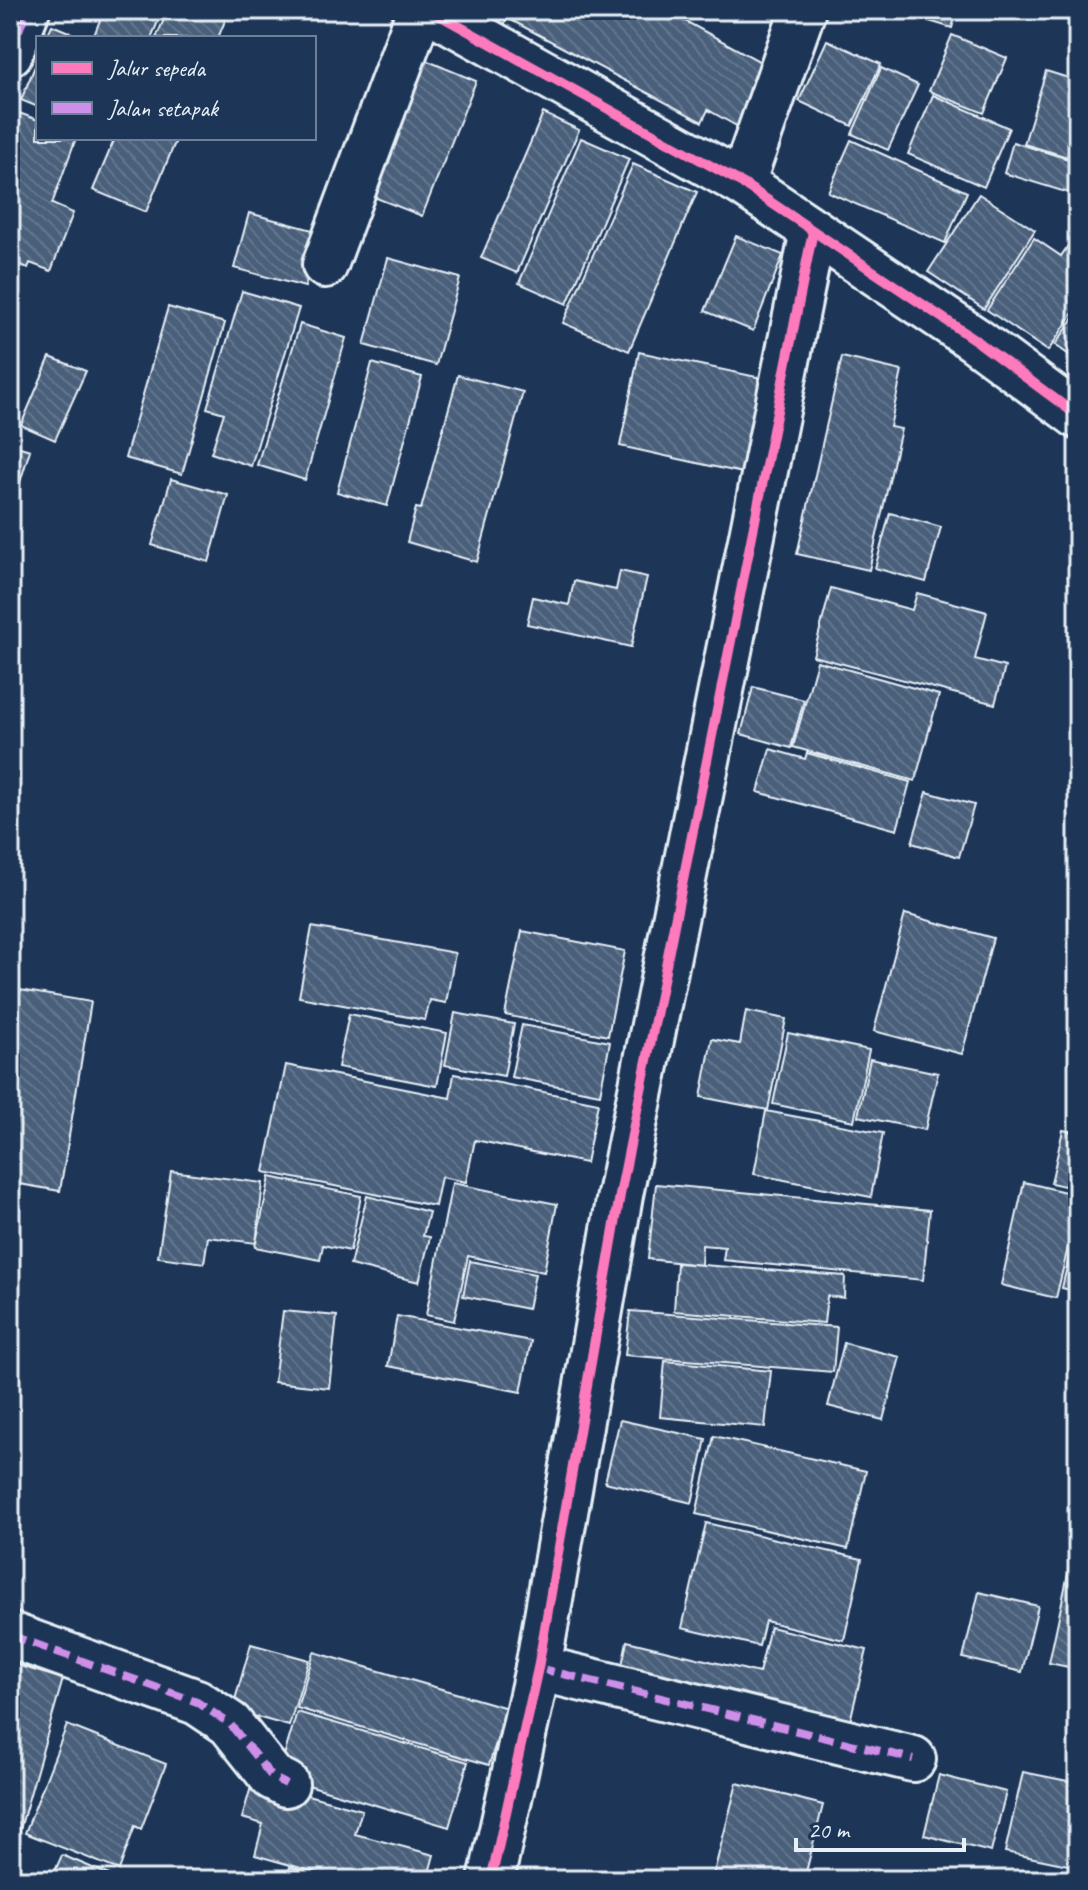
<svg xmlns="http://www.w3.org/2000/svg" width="1088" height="1890" font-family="Caveat,sans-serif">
<defs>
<pattern id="building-back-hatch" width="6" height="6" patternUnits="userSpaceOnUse" patternTransform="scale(2)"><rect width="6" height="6" fill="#495e7a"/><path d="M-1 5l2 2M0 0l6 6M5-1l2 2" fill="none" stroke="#63768e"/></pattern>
</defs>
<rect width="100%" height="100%" fill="#1d3557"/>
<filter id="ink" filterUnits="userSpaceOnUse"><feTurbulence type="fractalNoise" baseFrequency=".0125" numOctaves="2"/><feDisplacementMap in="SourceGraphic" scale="16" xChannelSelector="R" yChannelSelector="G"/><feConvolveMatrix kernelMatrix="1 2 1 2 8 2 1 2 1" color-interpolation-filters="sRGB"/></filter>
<g filter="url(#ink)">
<g fill="url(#building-back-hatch)" stroke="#e8f1f8" stroke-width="2">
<path d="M 104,10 L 163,10 L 151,38 L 93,38 Z"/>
<path d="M 168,10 L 227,10 L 229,11 L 218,38 L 156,38 Z"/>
<path d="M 465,10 L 511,10 L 502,29 Z"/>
<path d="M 516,10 L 665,10 L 772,68 L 740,128 L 708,110 L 702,122 L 511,20 Z"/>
<path d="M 893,10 L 957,10 L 952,28 Z"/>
<path d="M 968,10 L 998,10 L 995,18 Z"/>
<path d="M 52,25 L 83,38 L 46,38 Z"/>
<path d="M 952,35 L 1007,58 L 984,113 L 929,91 Z"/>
<path d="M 827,40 L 881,64 L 852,126 L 799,101 Z"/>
<path d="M 411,54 L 476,81 L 422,216 L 356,190 Z"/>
<path d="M 38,59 L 38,107 L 21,100 Z"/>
<path d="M 881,68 L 918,85 L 888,150 L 852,134 Z"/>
<path d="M 1046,71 L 1078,81 L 1078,160 L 1024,144 Z"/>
<path d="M 933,95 L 1009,128 L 984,187 L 908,154 Z"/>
<path d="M 19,113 L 38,120 L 38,138 L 76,138 L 52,204 L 73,213 L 51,271 L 30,263 L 28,268 L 10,261 L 10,135 Z"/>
<path d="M 543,113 L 579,130 L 517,273 L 481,258 Z"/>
<path d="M 115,138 L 177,138 L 146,212 L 93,190 Z"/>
<path d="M 581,138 L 629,159 L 567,304 L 519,283 Z"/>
<path d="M 851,140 L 967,192 L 945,243 L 828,192 Z"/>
<path d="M 1013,142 L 1078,162 L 1078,173 L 1072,194 L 1004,173 Z"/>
<path d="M 633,164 L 697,192 L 629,351 L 563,323 Z"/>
<path d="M 979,194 L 1035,230 L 984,309 L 928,272 Z"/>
<path d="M 249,213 L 320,232 L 305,287 L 234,268 Z"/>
<path d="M 736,236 L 783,255 L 753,331 L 705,311 Z"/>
<path d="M 1074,237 L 1078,240 L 1078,306 L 1048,351 L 987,310 L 1034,238 L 1061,256 Z"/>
<path d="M 388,258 L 460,278 L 436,365 L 364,345 Z"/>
<path d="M 242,291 L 299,308 L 251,466 L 211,453 L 224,413 L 207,408 Z"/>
<path d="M 168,307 L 225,323 L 182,474 L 125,458 Z"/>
<path d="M 1078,312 L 1078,361 L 1055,345 Z"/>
<path d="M 300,324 L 346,338 L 305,480 L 257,465 Z"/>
<path d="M 639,352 L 775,381 L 756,476 L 620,446 Z"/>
<path d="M 50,357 L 86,371 L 55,440 L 21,425 Z"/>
<path d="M 842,357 L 902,371 L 890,427 L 901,429 L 869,570 L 797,554 Z"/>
<path d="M 372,363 L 422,377 L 387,506 L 337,492 Z"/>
<path d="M 458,375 L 523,392 L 477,562 L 407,542 L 416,508 L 421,509 Z"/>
<path d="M 10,444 L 30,450 L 17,492 L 10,490 Z"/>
<path d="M 171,479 L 228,495 L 209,562 L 152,545 Z"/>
<path d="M 890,513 L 941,527 L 926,582 L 875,568 Z"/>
<path d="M 1078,552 L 1078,582 L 1068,577 Z"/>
<path d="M 620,571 L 647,577 L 631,647 L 527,624 L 533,597 L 569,605 L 574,581 L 616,590 Z"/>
<path d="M 831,588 L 912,610 L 917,593 L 987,612 L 975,659 L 1005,667 L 995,704 L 813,656 Z"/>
<path d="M 817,661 L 939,695 L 915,781 L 793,747 Z"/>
<path d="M 753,687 L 804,700 L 791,748 L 741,734 Z"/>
<path d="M 770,749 L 805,759 L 807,753 L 910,782 L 897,830 L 758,792 Z"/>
<path d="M 927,792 L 974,805 L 959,857 L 912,843 Z"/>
<path d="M 905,914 L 993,938 L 962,1054 L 874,1031 Z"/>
<path d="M 312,927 L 455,953 L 446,1003 L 430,1000 L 425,1020 L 299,997 Z"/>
<path d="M 522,931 L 625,951 L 608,1036 L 505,1015 Z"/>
<path d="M 20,990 L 91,1002 L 60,1191 L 19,1184 L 17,1191 L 10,1190 L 10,1035 Z"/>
<path d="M 746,1011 L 786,1019 L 768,1110 L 701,1097 L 712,1039 L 740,1044 Z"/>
<path d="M 455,1013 L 514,1024 L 504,1076 L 445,1065 Z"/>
<path d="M 349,1014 L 447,1033 L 437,1086 L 338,1067 Z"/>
<path d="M 522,1025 L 610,1042 L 600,1094 L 511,1077 Z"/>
<path d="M 788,1033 L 869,1050 L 854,1121 L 773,1104 Z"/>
<path d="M 870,1059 L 938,1073 L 925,1130 L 858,1116 Z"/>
<path d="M 286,1065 L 450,1098 L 454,1074 L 598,1103 L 586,1163 L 475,1140 L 466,1182 L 441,1177 L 435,1206 L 264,1172 Z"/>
<path d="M 766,1111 L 883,1133 L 871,1197 L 754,1174 Z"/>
<path d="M 1063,1130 L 1078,1133 L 1078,1189 L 1051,1183 Z"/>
<path d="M 171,1171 L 263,1183 L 256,1243 L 208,1237 L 204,1263 L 158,1257 Z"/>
<path d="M 270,1177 L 361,1196 L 350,1251 L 323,1245 L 320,1260 L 255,1247 Z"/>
<path d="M 1024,1182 L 1078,1195 L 1078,1206 L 1056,1298 L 1001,1285 Z"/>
<path d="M 452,1183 L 557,1204 L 544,1272 L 468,1256 L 454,1321 L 426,1315 Z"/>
<path d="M 656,1184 L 930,1210 L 923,1280 L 723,1260 L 725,1247 L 702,1245 L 701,1265 L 648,1259 Z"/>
<path d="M 367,1196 L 429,1212 L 423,1236 L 430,1237 L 419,1282 L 350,1265 Z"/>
<path d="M 1078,1219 L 1078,1292 L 1062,1288 Z"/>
<path d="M 470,1261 L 535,1274 L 528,1309 L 463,1296 Z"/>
<path d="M 677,1263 L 845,1276 L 844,1298 L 827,1296 L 824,1323 L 674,1311 Z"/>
<path d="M 283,1311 L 337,1316 L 329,1388 L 274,1382 Z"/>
<path d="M 630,1311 L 837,1327 L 833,1372 L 625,1355 Z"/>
<path d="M 397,1316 L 531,1341 L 521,1392 L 388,1366 Z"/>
<path d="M 844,1343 L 900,1357 L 883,1420 L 828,1406 Z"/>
<path d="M 665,1361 L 771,1371 L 765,1427 L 660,1417 Z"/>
<path d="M 620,1420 L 706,1439 L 692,1503 L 605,1482 Z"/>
<path d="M 714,1436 L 866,1471 L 848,1549 L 696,1514 Z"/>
<path d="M 706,1523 L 862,1559 L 844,1640 L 765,1621 L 759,1646 L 682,1628 Z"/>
<path d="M 1069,1569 L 1078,1571 L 1078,1669 L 1049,1663 Z"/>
<path d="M 979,1592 L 1038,1606 L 1022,1672 L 963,1658 Z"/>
<path d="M 770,1627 L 867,1650 L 847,1734 L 619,1680 L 627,1641 L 759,1673 Z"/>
<path d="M 251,1644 L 309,1660 L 289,1726 L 232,1710 Z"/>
<path d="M 314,1652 L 507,1708 L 489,1765 L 297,1708 Z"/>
<path d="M 10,1663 L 63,1679 L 10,1864 Z"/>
<path d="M 297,1712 L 468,1762 L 449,1827 L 278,1776 Z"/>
<path d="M 67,1725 L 166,1764 L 141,1829 L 135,1826 L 119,1870 L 25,1833 Z"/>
<path d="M 1023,1772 L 1078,1783 L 1078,1867 L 1005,1852 Z"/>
<path d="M 939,1775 L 1006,1792 L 991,1852 L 924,1835 Z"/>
<path d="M 253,1780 L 362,1810 L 355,1834 L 434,1855 L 427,1880 L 343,1880 L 255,1855 L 263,1824 L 242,1818 Z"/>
<path d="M 737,1783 L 823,1805 L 804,1880 L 712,1880 Z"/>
<path d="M 62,1855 L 121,1880 L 51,1880 Z"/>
<path d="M 290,1867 L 332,1880 L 286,1880 Z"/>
</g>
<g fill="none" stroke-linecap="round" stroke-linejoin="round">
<defs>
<g id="minor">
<path d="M 430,10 L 742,183 L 974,339 L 1078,416"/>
<path d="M 10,53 L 27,10"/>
<path d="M 742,183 L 803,10"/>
<path d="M 325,265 L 420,10"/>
<path d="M 10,1635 L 197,1702 L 230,1724 L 272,1777 L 286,1784"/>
<path d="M 538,1668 L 913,1759"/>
<path d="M 491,1880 L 538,1668 L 620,1195 L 813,231"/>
</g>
</defs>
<use href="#minor" stroke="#e8f1f8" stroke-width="50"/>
<use href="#minor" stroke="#1d3557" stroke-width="44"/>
<g stroke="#ce8fe9" stroke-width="8" stroke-dasharray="16 8" stroke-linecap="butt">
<path d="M 10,53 L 27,10"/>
<path d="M 10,1635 L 197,1702 L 230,1724 L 272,1777 L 286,1784"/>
<path d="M 538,1668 L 913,1759"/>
</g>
<defs>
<g id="cycleway">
<path d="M 430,10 L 742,183 L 974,339 L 1078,416"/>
<path d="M 491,1880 L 538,1668 L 620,1195 L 813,231"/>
</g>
</defs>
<use href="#cycleway" stroke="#1d3557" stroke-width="15"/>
<use href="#cycleway" stroke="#fd7abc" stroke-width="10"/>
</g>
</g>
<rect width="1088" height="1890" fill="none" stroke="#1d3557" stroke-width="40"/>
<rect x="20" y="20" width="1048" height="1850" fill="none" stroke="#e8f1f8" stroke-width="3" filter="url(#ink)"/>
<rect x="36" y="36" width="280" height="104" fill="#1d3557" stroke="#6e8097" stroke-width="2"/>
<rect x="52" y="62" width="40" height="12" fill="#fd7abc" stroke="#6e8097" stroke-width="2"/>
<text x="108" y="76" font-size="24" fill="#e8f1f8">Jalur sepeda</text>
<rect x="52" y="102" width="40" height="12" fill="#ce8fe9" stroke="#6e8097" stroke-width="2"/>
<text x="108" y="116" font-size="24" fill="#e8f1f8">Jalan setapak</text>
<path d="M796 1838v12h168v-12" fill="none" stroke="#e8f1f8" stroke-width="4"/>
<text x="808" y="1838" font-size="24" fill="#e8f1f8" stroke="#1d3557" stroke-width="6" paint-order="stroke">20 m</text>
</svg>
